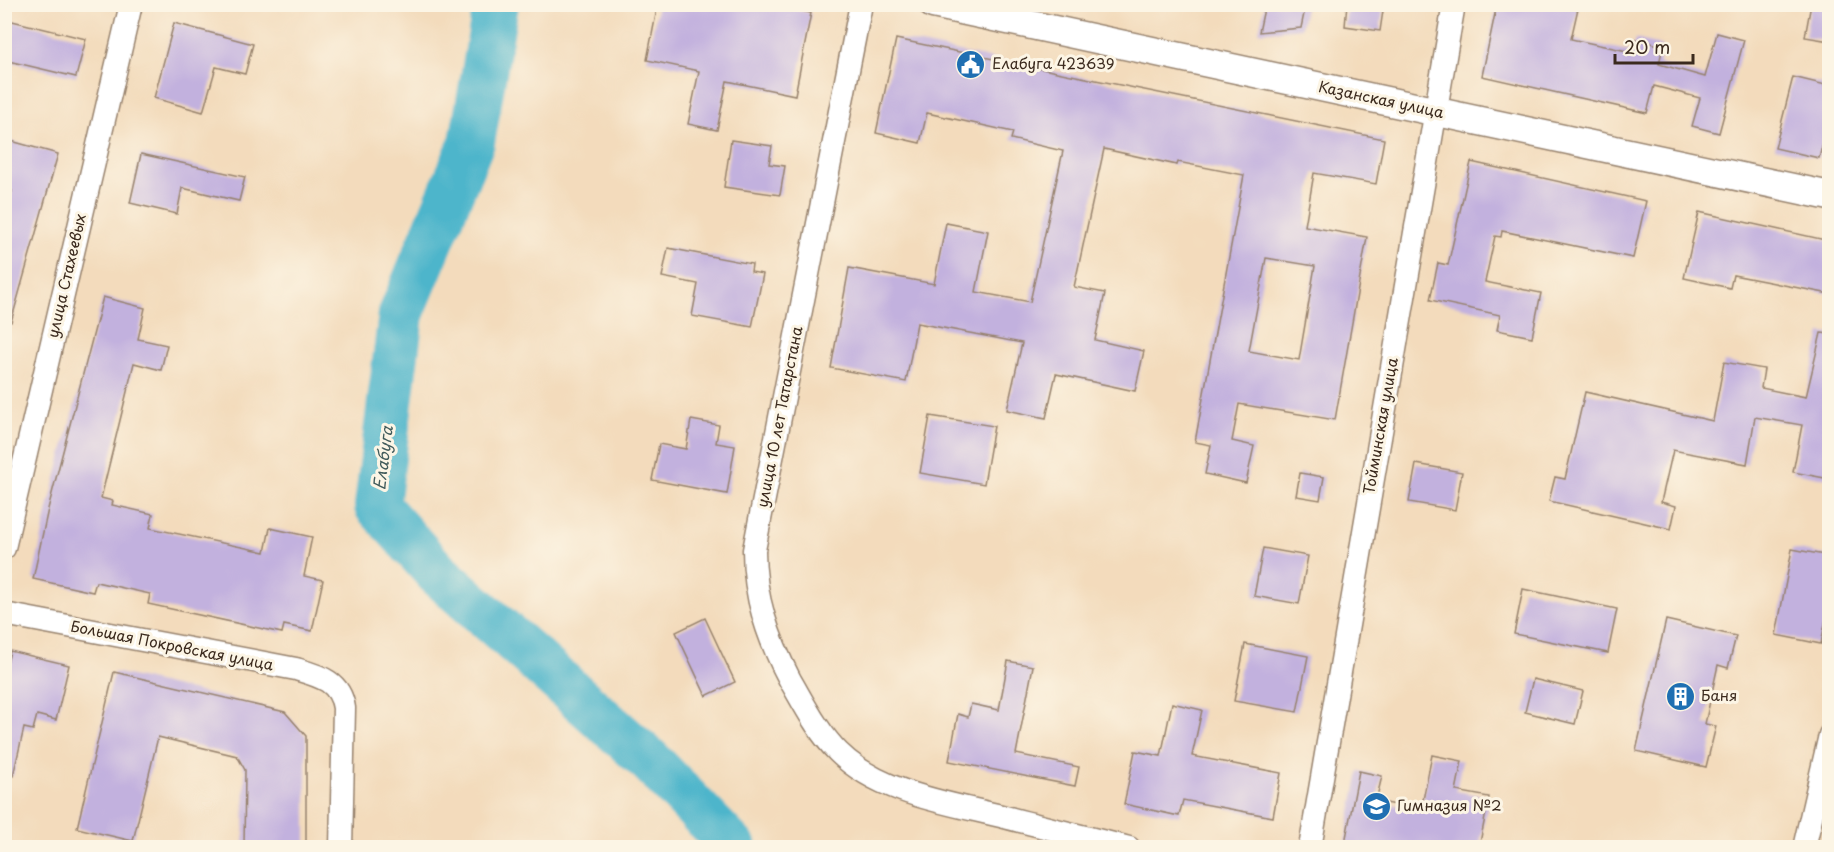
<svg xmlns="http://www.w3.org/2000/svg" width="1834" height="852" font-family="'Playpen Sans',sans-serif">
<rect width="100%" height="100%" fill="#fcf5e5"/>
<filter id="ink" filterUnits="userSpaceOnUse"><feTurbulence type="fractalNoise" baseFrequency=".0167" numOctaves="2"/><feDisplacementMap in="SourceGraphic" scale="12" xChannelSelector="R" yChannelSelector="G"/><feConvolveMatrix kernelMatrix="1 2 1 2 8 2 1 2 1" color-interpolation-filters="sRGB"/></filter>
<filter id="wash" filterUnits="userSpaceOnUse"><feTurbulence type="fractalNoise" baseFrequency=".008" numOctaves="4" result="noise"/><feDisplacementMap in="SourceGraphic" scale="24" xChannelSelector="R" yChannelSelector="G"/><feGaussianBlur stdDeviation="1.35" result="paint"/><feColorMatrix in="noise" values="0 0 0 0 0 0 0 0 0 0 0 0 0 0 0 0 0 1.4 0 .05"/><feComposite in="paint" operator="in"/></filter>
<g filter="url(#wash)">
<rect width="100%" height="100%" fill="#f3dbbc"/>
<g fill="none" stroke-linecap="round" stroke-linejoin="round">
<path stroke="#4db5cb" stroke-width="46" d="M 496,4 L 472,142 L 401,314 L 377,506 L 437,573 L 650,761 L 734,848"/>
</g>
<g id="blocks">
<g fill="#c2b1de" fill-rule="evenodd">
<path d="M 658,4 L 769,4 L 811,13 L 795,95 L 727,81 L 717,130 L 688,124 L 699,71 L 647,60 Z"/>
<path d="M 1265,4 L 1306,4 L 1301,28 L 1259,32 Z"/>
<path d="M 1347,4 L 1384,4 L 1380,31 L 1345,26 Z"/>
<path d="M 1497,4 L 1579,4 L 1571,39 L 1632,52 L 1635,39 L 1663,46 L 1659,64 L 1705,77 L 1717,33 L 1744,40 L 1719,133 L 1692,126 L 1700,98 L 1654,86 L 1647,113 L 1482,76 Z"/>
<path d="M 1811,4 L 1830,4 L 1830,41 L 1805,37 Z"/>
<path d="M 4,19 L 86,39 L 76,77 L 4,60 Z"/>
<path d="M 174,23 L 253,44 L 245,74 L 216,67 L 203,112 L 154,98 Z"/>
<path d="M 896,39 L 1384,139 L 1376,184 L 1314,173 L 1305,226 L 1367,237 L 1335,420 L 1239,404 L 1232,441 L 1254,446 L 1246,483 L 1205,474 L 1211,445 L 1195,442 L 1244,175 L 1178,162 L 1177,165 L 1104,149 L 1074,287 L 1105,293 L 1095,340 L 1144,351 L 1135,391 L 1056,374 L 1046,418 L 1007,410 L 1022,343 L 917,323 L 906,382 L 831,368 L 849,268 L 934,284 L 946,223 L 988,231 L 976,292 L 1030,302 L 1063,151 L 1011,139 L 1013,132 L 927,113 L 920,143 L 876,133 ZM 1266,258 L 1315,266 L 1299,360 L 1249,351 Z"/>
<path d="M 1793,77 L 1830,86 L 1830,116 L 1819,158 L 1775,148 Z"/>
<path d="M 4,139 L 58,154 L 11,322 L 4,321 L 4,217 L 12,191 L 4,189 Z"/>
<path d="M 731,140 L 772,146 L 769,164 L 785,166 L 780,195 L 724,187 Z"/>
<path d="M 141,154 L 245,177 L 239,201 L 182,188 L 177,214 L 130,203 Z"/>
<path d="M 1471,162 L 1646,201 L 1633,258 L 1502,231 L 1501,237 L 1495,236 L 1485,282 L 1541,293 L 1532,337 L 1497,330 L 1500,315 L 1430,300 L 1438,263 L 1448,265 Z"/>
<path d="M 1699,212 L 1830,241 L 1830,294 L 1733,275 L 1730,288 L 1684,278 Z"/>
<path d="M 668,248 L 752,264 L 751,272 L 763,274 L 752,327 L 692,316 L 698,284 L 662,277 Z"/>
<path d="M 103,297 L 145,308 L 138,339 L 167,345 L 161,370 L 134,363 L 101,498 L 113,501 L 112,505 L 153,514 L 150,528 L 265,552 L 270,528 L 312,537 L 304,576 L 323,580 L 312,631 L 284,625 L 282,633 L 148,604 L 150,594 L 96,582 L 93,592 L 33,579 L 48,509 Z"/>
<path d="M 1821,333 L 1830,334 L 1830,479 L 1793,472 L 1802,425 L 1755,417 L 1747,464 L 1673,450 L 1661,502 L 1676,506 L 1671,529 L 1549,501 L 1555,477 L 1565,479 L 1585,392 L 1713,421 L 1724,362 L 1764,369 L 1761,388 L 1806,397 Z"/>
<path d="M 930,416 L 994,426 L 984,484 L 920,473 Z"/>
<path d="M 691,420 L 719,425 L 716,443 L 735,446 L 727,494 L 652,480 L 659,444 L 686,449 Z"/>
<path d="M 1416,464 L 1462,472 L 1455,510 L 1409,502 Z"/>
<path d="M 1300,473 L 1324,477 L 1320,500 L 1296,496 Z"/>
<path d="M 1263,548 L 1308,556 L 1299,604 L 1254,596 Z"/>
<path d="M 1792,549 L 1830,556 L 1830,598 L 1821,644 L 1776,635 Z"/>
<path d="M 1523,589 L 1617,609 L 1608,653 L 1514,634 Z"/>
<path d="M 705,618 L 735,682 L 706,696 L 676,632 Z"/>
<path d="M 1666,620 L 1736,636 L 1728,668 L 1718,665 L 1705,724 L 1716,726 L 1706,767 L 1636,751 Z"/>
<path d="M 1245,644 L 1308,656 L 1297,712 L 1234,701 Z"/>
<path d="M 10,651 L 69,665 L 56,720 L 37,715 L 33,730 L 24,728 L 13,776 L 4,775 L 4,676 Z"/>
<path d="M 1008,661 L 1033,666 L 1016,754 L 1079,767 L 1075,786 L 949,761 L 958,714 L 968,717 L 971,704 L 999,710 Z"/>
<path d="M 114,672 L 285,712 L 306,736 L 306,848 L 244,848 L 245,770 L 237,756 L 158,737 L 133,841 L 77,828 Z"/>
<path d="M 1533,679 L 1583,691 L 1575,724 L 1525,712 Z"/>
<path d="M 1172,703 L 1202,710 L 1192,756 L 1281,773 L 1273,817 L 1183,800 L 1179,816 L 1124,804 L 1135,751 L 1161,756 Z"/>
<path d="M 1432,755 L 1462,761 L 1456,791 L 1489,797 L 1479,848 L 1344,848 L 1359,771 L 1382,776 L 1376,801 L 1421,810 Z"/>
</g>
</g>
</g>
<g filter="url(#ink)">
<use href="#blocks" fill-opacity="0" stroke="#97826d" stroke-width="1.5"/>
<g fill="none" stroke-linecap="round" stroke-linejoin="round">
<defs>
<g id="minor">
<path d="M 861,4 L 754,550 C 754,597 768,638 790,680 C 804,704 818,732 838,752 C 879,793 947,803 1001,816 C 1043,827 1086,837 1129,848"/>
<path d="M 4,548 L 131,4"/>
<path d="M 4,614 L 296,669 C 320,676 340,681 344,708 L 341,848"/>
<path d="M 1310,848 L 1454,4"/>
<path d="M 1804,848 L 1830,735"/>
</g>
<path id="tertiary" d="M 933,4 L 1830,196"/>
</defs>
<use href="#minor" stroke="#97826d" stroke-width="25"/>
<use href="#tertiary" stroke="#97826d" stroke-width="31"/>
<use href="#minor" stroke="#fff" stroke-width="22"/>
<use href="#tertiary" stroke="#fff" stroke-width="28"/>
</g>
</g>
<defs>
<symbol id="civic-disc" viewBox="-11 -11 22 22"><circle r="9.5" fill="#1f6fb2" stroke="#fcf5e5"/><path d="M-.6-6.5H3V-4.5H.6V-3L4-1V1h2V6H-6V1h2V-1L-.6-3ZM-1.2 2.5V6h2.4V2.5Z" fill="#fff"/></symbol>
<symbol id="building-disc" viewBox="-11 -11 22 22"><circle r="9.5" fill="#1f6fb2" stroke="#fcf5e5"/><path d="M-4-6H4V6H1V3H-1V6H-4ZM-2.5-4.3h1.7v1.8h-1.7ZM.8-4.3h1.7v1.8H.8ZM-2.5-1h1.7V.8h-1.7ZM.8-1h1.7V.8H.8Z" fill="#fff"/></symbol>
<symbol id="school-disc" viewBox="-11 -11 22 22"><circle r="9.5" fill="#1f6fb2" stroke="#fcf5e5"/><path d="M0-5L7-2L0 1L-7-2ZM-4 1L0 2.5L4 1V4Q0 6-4 4Z" fill="#fff"/></symbol>
</defs>
<g fill-rule="evenodd">
<use href="#civic-disc" x="954" y="48" width="33" height="33"/>
<use href="#building-disc" x="1664" y="680" width="33" height="33"/>
<use href="#school-disc" x="1360" y="790" width="33" height="33"/>
</g>
<g text-anchor="middle" stroke-width="6" stroke-linejoin="round" paint-order="stroke">
<g font-size="15" fill="#3b2a1e" stroke="#fcf5e5" text-anchor="start">
<text x="992" y="69">Елабуга 423639</text>
<text x="1701" y="701">Баня</text>
<text x="1397" y="811">Гимназия №2</text>
</g>
<g font-size="15" fill="#3b2a1e" stroke="#fcf5e5">
<text transform="translate(1381 100) rotate(12)" y="5">Казанская улица</text>
<text transform="translate(67 276) rotate(-77)" y="5">улица Стахеевых</text>
<text transform="translate(780 417) rotate(-79)" y="5">улица 10 лет Татарстана</text>
<text transform="translate(1381 426) rotate(-80)" y="5">Тойминская улица</text>
<text transform="translate(172 646) rotate(11)" y="5">Большая Покровская улица</text>
</g>
<g font-size="16" font-style="italic" fill="#415b5b" stroke="#fcf5e5">
<text transform="translate(383 458) rotate(-83)" y="6">Елабуга</text>
</g>
</g>
<rect width="1834" height="852" fill="none" stroke="#fcf5e5" stroke-width="24"/>
<path d="M1615 54v9h78v-9" fill="none" stroke="#3b2a1e" stroke-width="3"/>
<text x="1624" y="54" font-size="18" fill="#3b2a1e" stroke="#fcf5e5" stroke-width="4.5" paint-order="stroke">20 m</text>
</svg>
